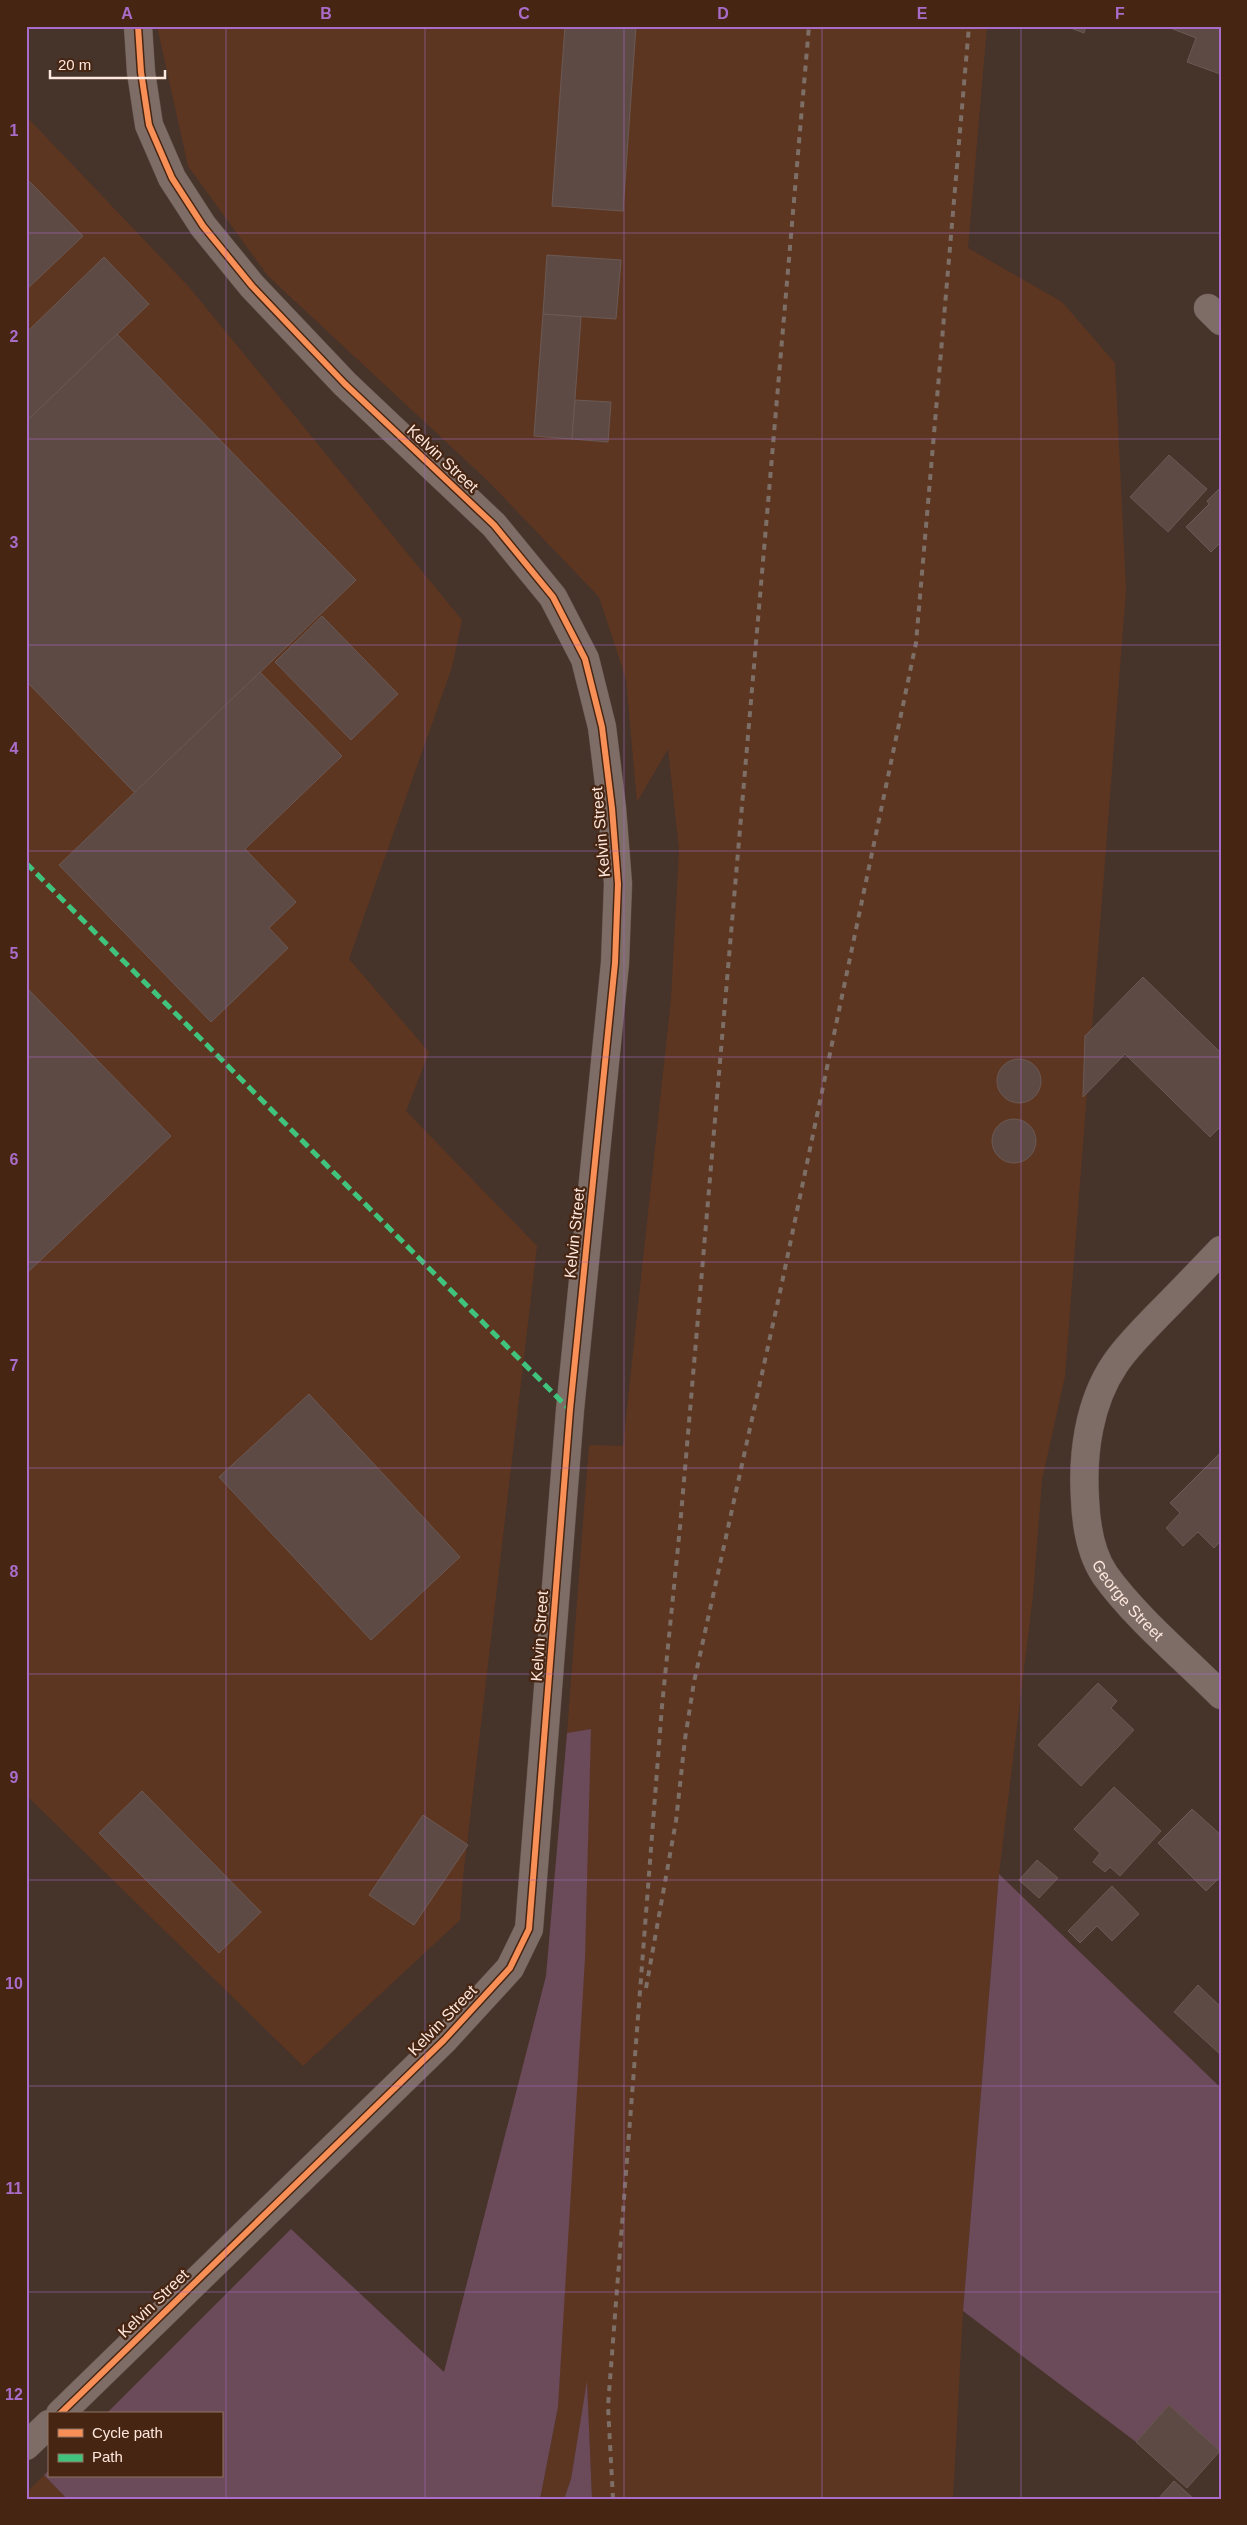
<svg xmlns="http://www.w3.org/2000/svg" width="1247" height="2525" font-family="Arial,sans-serif">
<rect width="100%" height="100%" fill="#46332a"/>
<g fill="#5d3622">
<path d="M 157,26 L 987,26 L 968,248 L 1062,302 L 1115,363 L 1126,590 L 1065,1376 L 1042,1480 L 1033,1595 L 999,1874 L 963,2311 L 953,2499 L 592,2499 L 587,2384 L 571,2479 L 564,2499 L 540,2499 L 558,2407 L 591,1729 L 567,1733 L 589,1445 L 623,1446 L 671,999 L 679,849 L 668,749 L 637,802 L 626,679 L 599,597 L 488,481 L 268,276 L 188,166 Z"/>
<path d="M 26,116 L 189,287 L 462,620 L 452,667 L 349,959 L 429,1052 L 406,1111 L 537,1246 L 463,1878 L 460,1920 L 303,2066 L 26,1795 Z"/>
<path d="M 44,2475 L 67,2499 L 26,2499 L 26,2493 Z"/>
</g>
<g fill="#6b4a59">
<path d="M 591,1729 L 585,1958 L 558,2407 L 540,2499 L 67,2499 L 44,2475 L 49,2470 L 49,2476 L 221,2476 L 221,2414 L 106,2414 L 291,2229 L 444,2372 L 546,1976 L 567,1733 Z"/>
<path d="M 999,1874 L 1221,2088 L 1220,2451 L 1169,2405 L 1136,2442 L 963,2311 Z"/>
<path d="M 587,2381 L 592,2499 L 564,2499 L 571,2479 Z"/>
</g>
<g fill="#5e4a44" stroke="#6b5954">
<path d="M 565,26 L 636,26 L 623,211 L 552,206 Z"/>
<path d="M 1065,26 L 1086,26 L 1084,33 Z"/>
<path d="M 1165,26 L 1221,26 L 1220,74 L 1187,62 L 1196,38 Z"/>
<path d="M 26,178 L 83,236 L 26,290 Z"/>
<path d="M 547,255 L 621,260 L 616,319 L 543,314 Z"/>
<path d="M 104,257 L 149,304 L 30,418 L 26,414 L 26,333 Z"/>
<path d="M 543,314 L 581,317 L 572,439 L 534,436 Z"/>
<path d="M 117,334 L 356,580 L 135,793 L 26,681 L 26,414 L 30,418 Z"/>
<path d="M 575,400 L 611,402 L 608,442 L 572,439 Z"/>
<path d="M 1169,455 L 1207,489 L 1168,532 L 1130,497 Z"/>
<path d="M 1221,487 L 1221,542 L 1211,552 L 1186,527 L 1209,504 L 1207,501 Z"/>
<path d="M 322,616 L 398,694 L 351,740 L 275,662 Z"/>
<path d="M 260,672 L 342,756 L 245,849 L 296,902 L 269,928 L 288,948 L 211,1022 L 59,865 Z"/>
<path d="M 1143,977 L 1221,1053 L 1221,1126 L 1210,1137 L 1125,1054 L 1083,1097 L 1085,1036 Z"/>
<path d="M 26,987 L 171,1136 L 26,1274 Z"/>
<circle cx="1019" cy="1081" r="22"/>
<circle cx="1014" cy="1141" r="22"/>
<path d="M 309,1394 L 460,1557 L 371,1640 L 219,1477 Z"/>
<path d="M 1221,1452 L 1221,1541 L 1214,1548 L 1198,1532 L 1183,1546 L 1166,1528 L 1180,1513 L 1170,1503 Z"/>
<path d="M 1098,1683 L 1117,1701 L 1111,1708 L 1134,1730 L 1081,1786 L 1038,1745 Z"/>
<path d="M 1114,1787 L 1161,1831 L 1120,1876 L 1110,1867 L 1105,1872 L 1093,1862 L 1100,1853 L 1074,1829 Z"/>
<path d="M 142,1791 L 261,1912 L 219,1953 L 99,1833 Z"/>
<path d="M 1192,1809 L 1221,1835 L 1221,1876 L 1206,1891 L 1158,1843 Z"/>
<path d="M 423,1815 L 468,1845 L 414,1925 L 369,1895 Z"/>
<path d="M 1037,1860 L 1058,1878 L 1039,1898 L 1019,1880 Z"/>
<path d="M 1112,1886 L 1139,1914 L 1112,1941 L 1097,1926 L 1080,1943 L 1068,1931 Z"/>
<path d="M 1198,1985 L 1221,2007 L 1221,2055 L 1174,2012 Z"/>
<path d="M 1169,2405 L 1220,2451 L 1187,2488 L 1136,2442 Z"/>
<path d="M 1174,2481 L 1194,2499 L 1158,2499 Z"/>
</g>
<g fill="none" stroke-linecap="round" stroke-linejoin="round">
<defs>
<g id="street">
<path d="M 1208,308 L 1221,321"/>
<path id="s1" d="M 1221,1250 C 1200,1272 1179,1294 1157,1316 C 1143,1331 1127,1346 1115,1364 C 1089,1402 1082,1454 1085,1499 C 1086,1524 1090,1553 1105,1575 C 1135,1617 1183,1657 1221,1695"/>
<path d="M 60,2414 L 444,2040 L 510,1968 L 529,1929 L 570,1410 L 615,963 L 618,884 L 612,808 L 602,727 L 585,659 L 553,597 L 494,525 L 345,384 L 252,286 L 203,226 L 172,178 L 149,125 L 141,72 L 138,26"/>
<path d="M 26,2446 L 49,2424"/>
</g>
</defs>
<use href="#street" stroke="#605048" stroke-width="29"/>
<use href="#street" stroke="#7d6d66" stroke-width="28"/>
<g stroke="#7d6e66" stroke-width="4" stroke-dasharray="6 6" stroke-linecap="butt">
<path d="M 646,1988 L 676,1821 L 685,1739 L 694,1682 L 780,1292 L 916,643 L 969,26"/>
<path d="M 613,2499 L 608,2406 L 662,1706 L 680,1527 L 809,26"/>
</g>
<path stroke="#40c37c" stroke-width="5" stroke-dasharray="10 5" stroke-linecap="butt" d="M 26,863 L 570,1410"/>
<defs>
<path id="cycleway" d="M 60,2414 L 444,2040 L 510,1968 L 529,1929 L 570,1410 L 615,963 L 618,884 L 612,808 L 602,727 L 585,659 L 553,597 L 494,525 L 345,384 L 252,286 L 203,226 L 172,178 L 149,125 L 141,72 L 138,26"/>
</defs>
<use href="#cycleway" stroke="#472513" stroke-width="9"/>
<use href="#cycleway" stroke="#f78f57" stroke-width="6"/>
</g>
<path fill="none" stroke="#a96dc9" stroke-width="1" stroke-opacity="0.55" d="M 226,26 L 226,2499M 425,26 L 425,2499M 624,26 L 624,2499M 822,26 L 822,2499M 1021,26 L 1021,2499M 26,233 L 1221,233M 26,439 L 1221,439M 26,645 L 1221,645M 26,851 L 1221,851M 26,1057 L 1221,1057M 26,1262 L 1221,1262M 26,1468 L 1221,1468M 26,1674 L 1221,1674M 26,1880 L 1221,1880M 26,2086 L 1221,2086M 26,2292 L 1221,2292"/>
<g text-anchor="middle" stroke-width="4.5" stroke-linejoin="round" paint-order="stroke">
<g font-size="16" fill="#fee7dc" stroke="#472513">
<text transform="translate(443 458) rotate(43)" y="6">Kelvin Street</text>
<text transform="translate(600 832) rotate(-95)" y="6">Kelvin Street</text>
<text transform="translate(574 1233) rotate(-84)" y="6">Kelvin Street</text>
<text dy="6" stroke="none"><textPath href="#s1" startOffset="410">George Street</textPath></text>
<text transform="translate(539 1636) rotate(-86)" y="6">Kelvin Street</text>
<text transform="translate(442 2020) rotate(-46)" y="6">Kelvin Street</text>
<text transform="translate(153 2303) rotate(-44)" y="6">Kelvin Street</text>
</g>
</g>
<rect width="1247" height="2525" fill="none" stroke="#472513" stroke-width="55"/>
<rect x="48" y="2412" width="175" height="65" fill="#472513" stroke="#907363"/>
<rect x="58" y="2429" width="25" height="8" fill="#f78f57" stroke="#907363"/>
<text x="92" y="2438" font-size="15" fill="#fee7dc">Cycle path</text>
<rect x="58" y="2454" width="25" height="8" fill="#40c37c" stroke="#907363"/>
<text x="92" y="2462" font-size="15" fill="#fee7dc">Path</text>
<path d="M50 70v8h115v-8" fill="none" stroke="#fee7dc" stroke-width="2.5"/>
<text x="58" y="70" font-size="15" fill="#fee7dc" stroke="#472513" stroke-width="4" paint-order="stroke">20 m</text>
<rect x="28" y="28" width="1192" height="2470" fill="none" stroke="#a96dc9" stroke-width="2"/>
<g font-size="16" text-anchor="middle" font-weight="bold" fill="#a96dc9">
<text x="127" y="19">A</text>
<text x="326" y="19">B</text>
<text x="524" y="19">C</text>
<text x="723" y="19">D</text>
<text x="922" y="19">E</text>
<text x="1120" y="19">F</text>
<text x="14" y="136">1</text>
<text x="14" y="342">2</text>
<text x="14" y="548">3</text>
<text x="14" y="754">4</text>
<text x="14" y="959">5</text>
<text x="14" y="1165">6</text>
<text x="14" y="1371">7</text>
<text x="14" y="1577">8</text>
<text x="14" y="1783">9</text>
<text x="14" y="1989">10</text>
<text x="14" y="2194">11</text>
<text x="14" y="2400">12</text>
</g>
</svg>
